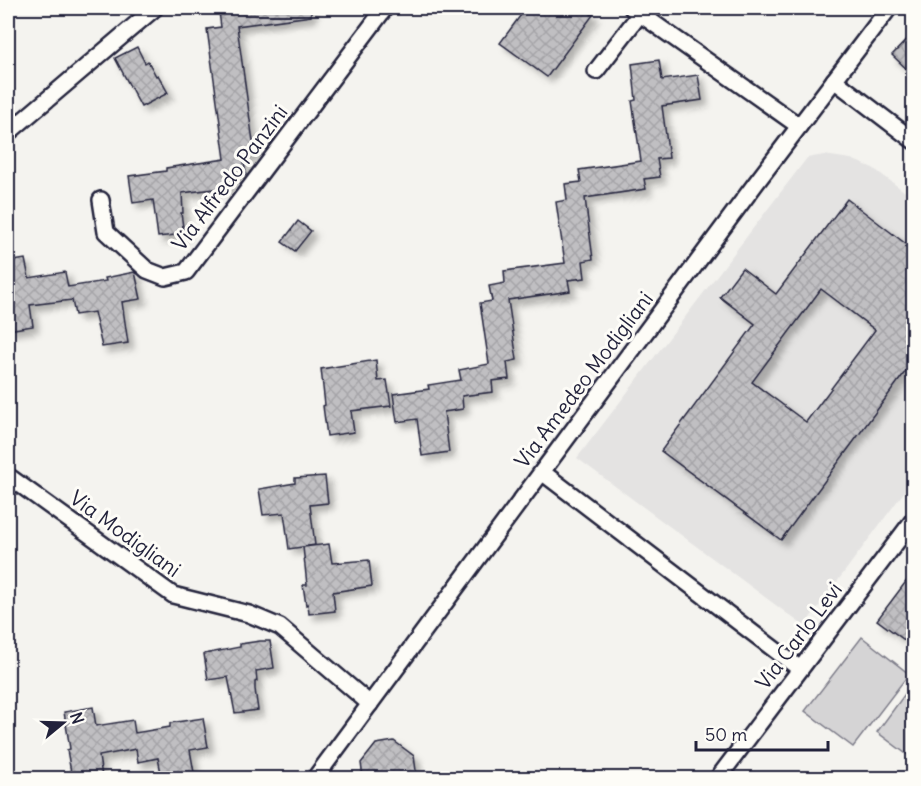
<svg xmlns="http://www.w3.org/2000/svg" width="921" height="786" font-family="Delius,sans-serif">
<defs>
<pattern id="building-cross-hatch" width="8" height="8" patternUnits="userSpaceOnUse" patternTransform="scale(1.5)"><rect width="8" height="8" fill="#c0bfc2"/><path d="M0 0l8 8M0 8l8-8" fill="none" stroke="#a5a4a8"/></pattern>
<filter id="shadow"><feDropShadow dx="5.5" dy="5.5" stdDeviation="3" flood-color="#0004"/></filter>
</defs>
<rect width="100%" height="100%" fill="#f4f3ef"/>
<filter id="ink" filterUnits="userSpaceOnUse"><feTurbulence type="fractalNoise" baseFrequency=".0167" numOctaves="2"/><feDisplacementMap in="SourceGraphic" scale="12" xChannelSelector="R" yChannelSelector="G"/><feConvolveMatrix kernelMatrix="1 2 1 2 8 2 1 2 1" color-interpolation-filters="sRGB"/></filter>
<g filter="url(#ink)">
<path fill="#e4e3e2" d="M 824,155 L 851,159 L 873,168 L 913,198 L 913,480 L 804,626 L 577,458 L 807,158 Z"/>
<g fill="#d5d4d5" stroke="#7c7b88" stroke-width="1.5">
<path d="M 862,637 L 909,674 L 853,747 L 805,711 Z"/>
<path d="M 913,683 L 913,759 L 877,732 Z"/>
</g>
<g fill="url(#building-cross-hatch)" stroke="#22223b" stroke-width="1.5" fill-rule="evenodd" filter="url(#shadow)">
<path d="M 233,8 L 311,8 L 311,16 L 237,26 L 255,156 L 243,157 L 246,174 L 230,176 L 231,187 L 182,193 L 183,213 L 181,213 L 184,234 L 158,237 L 153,200 L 133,203 L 129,176 L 166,171 L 166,168 L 225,159 L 207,29 L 221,27 L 219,12 L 234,9 Z"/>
<path d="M 526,8 L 583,8 L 593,15 L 547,77 L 500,43 Z"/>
<path d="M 914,32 L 914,76 L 892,55 Z"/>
<path d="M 137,47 L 145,63 L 148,61 L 156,76 L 158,75 L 168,93 L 141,107 L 115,58 Z"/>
<path d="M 659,60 L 662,80 L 698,75 L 702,100 L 662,106 L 669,158 L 657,159 L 660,177 L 644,179 L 646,189 L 585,198 L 593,259 L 583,261 L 585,278 L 568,280 L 570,291 L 508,300 L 517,360 L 507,362 L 509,379 L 492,381 L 493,392 L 462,396 L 463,409 L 444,412 L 449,452 L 422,456 L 417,419 L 397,422 L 393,394 L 429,389 L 428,385 L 461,380 L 459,370 L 489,364 L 480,303 L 492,301 L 489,286 L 505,283 L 504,271 L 565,263 L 556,202 L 567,200 L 565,184 L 581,182 L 579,170 L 641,161 L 632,101 L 636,100 L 632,64 Z"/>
<path d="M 847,199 L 914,250 L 914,360 L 781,540 L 661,451 L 755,324 L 720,297 L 742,268 L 776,294 ZM 821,289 L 875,330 L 806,422 L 752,382 Z"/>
<path d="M 298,221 L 311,231 L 295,251 L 282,242 Z"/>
<path d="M 25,259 L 29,278 L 65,272 L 68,287 L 106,281 L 105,278 L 135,272 L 141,299 L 122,302 L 128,343 L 102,347 L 94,312 L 75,315 L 72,300 L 30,305 L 33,326 L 8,330 L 8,262 Z"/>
<path d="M 376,360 L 378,381 L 387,380 L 391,406 L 351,411 L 354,432 L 327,436 L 323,406 L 325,405 L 321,369 Z"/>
<path d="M 325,476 L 328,503 L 310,505 L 315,545 L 289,549 L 284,513 L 263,515 L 259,489 L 295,483 L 295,478 Z"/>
<path d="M 329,544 L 332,563 L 369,560 L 372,586 L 333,592 L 335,611 L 309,614 L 308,604 L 306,605 L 303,585 L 307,585 L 303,547 Z"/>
<path d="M 914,571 L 914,647 L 877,620 Z"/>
<path d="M 260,641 L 270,641 L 274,668 L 256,671 L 257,681 L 255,682 L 255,689 L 258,710 L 235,713 L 228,677 L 208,680 L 204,654 L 240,647 L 240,644 Z"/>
<path d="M 93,707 L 96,726 L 133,720 L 135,733 L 170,727 L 170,723 L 203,718 L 208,747 L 190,750 L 195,778 L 162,778 L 158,758 L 138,762 L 136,749 L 99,756 L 102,777 L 72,778 L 67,750 L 70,749 L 64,712 Z"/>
<path d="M 394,741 L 414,756 L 417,778 L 363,778 L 361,763 L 376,744 Z"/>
</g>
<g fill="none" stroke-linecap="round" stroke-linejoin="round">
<defs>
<g id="street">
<path d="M 632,8 L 799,126"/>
<path d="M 596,71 L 640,14"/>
<path d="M 834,80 L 914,141"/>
<path d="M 8,133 L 155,8"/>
<path d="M 101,200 L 106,232 L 147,270 L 165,277 L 186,272 L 385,8"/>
<path d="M 542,472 L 800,669"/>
<path d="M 11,478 L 173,595 L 249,614 L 280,627 L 370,704"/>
<path d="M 315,778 L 756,183 L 889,8"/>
<path d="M 718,778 L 914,519"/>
</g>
</defs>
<use href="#street" stroke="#22223b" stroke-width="20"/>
<use href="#street" stroke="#fdfcf7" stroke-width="15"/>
</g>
</g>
<g text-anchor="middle" stroke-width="6" stroke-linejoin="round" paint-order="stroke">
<g font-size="21" fill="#22223b" stroke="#fdfcf7">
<text transform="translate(230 178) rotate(-53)" y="7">Via Alfredo Panzini</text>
<text transform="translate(584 380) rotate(-53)" y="7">Via Amedeo Modigliani</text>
<text transform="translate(125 534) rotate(36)" y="7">Via Modigliani</text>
<text transform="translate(799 636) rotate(-53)" y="7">Via Carlo Levi</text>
</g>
</g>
<rect width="921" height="786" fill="none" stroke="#fdfcf7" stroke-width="30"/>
<rect x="15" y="15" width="891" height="756" fill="none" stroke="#22223b" stroke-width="2" filter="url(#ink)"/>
<g transform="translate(63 723) rotate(71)" stroke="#fdfcf7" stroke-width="4.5" paint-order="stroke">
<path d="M0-4.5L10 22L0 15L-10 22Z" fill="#22223b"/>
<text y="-9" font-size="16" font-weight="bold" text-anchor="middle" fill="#22223b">N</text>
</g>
<path d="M696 741v9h132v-9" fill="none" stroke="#22223b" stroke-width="3"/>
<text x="705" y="741" font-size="18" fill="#22223b" stroke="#fdfcf7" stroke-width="4.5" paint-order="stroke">50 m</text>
</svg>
